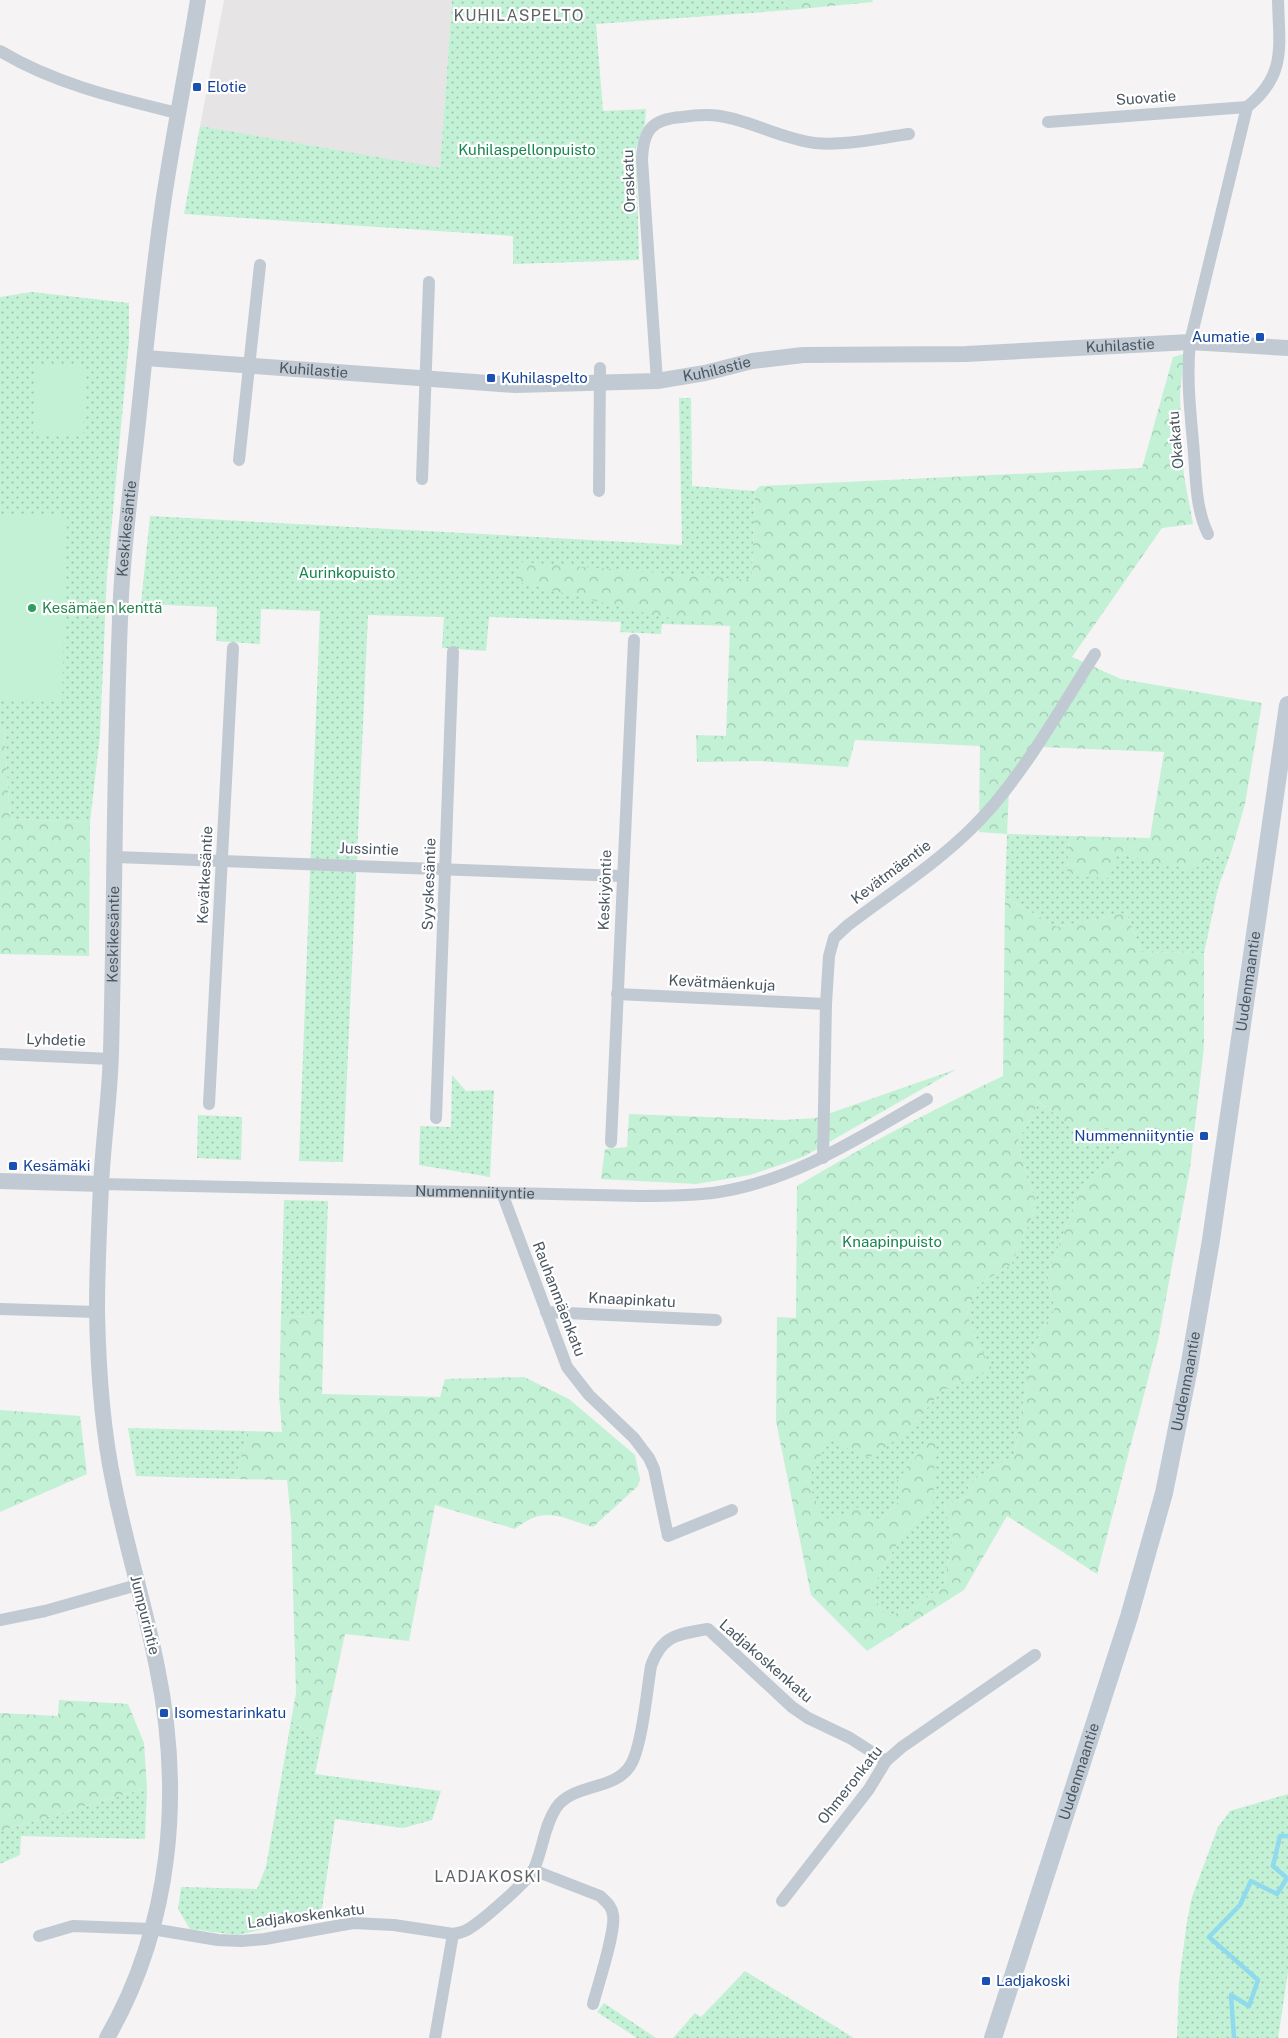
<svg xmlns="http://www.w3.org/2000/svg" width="1288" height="2038" font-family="'Public Sans',sans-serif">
<defs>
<pattern id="grass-dots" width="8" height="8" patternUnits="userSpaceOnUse" patternTransform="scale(1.25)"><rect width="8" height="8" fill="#c3f1d5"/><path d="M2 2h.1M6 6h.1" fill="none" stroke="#a0c6b0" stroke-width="1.8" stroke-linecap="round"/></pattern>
<pattern id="forest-crowns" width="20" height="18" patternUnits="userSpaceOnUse" patternTransform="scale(1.25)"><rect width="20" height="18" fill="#c3f1d5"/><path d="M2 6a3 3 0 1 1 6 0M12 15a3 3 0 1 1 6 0" fill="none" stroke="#a0c6b0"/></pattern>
</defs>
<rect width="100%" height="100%" fill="#f5f3f3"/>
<path fill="#e6e4e5" d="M 224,0 L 452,0 L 440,169 L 200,126 Z"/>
<g fill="url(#grass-dots)">
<path d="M 452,0 L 782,0 L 790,10 L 596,24 L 603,111 L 646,109 L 645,124 L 636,148 L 639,260 L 513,264 L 513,236 L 184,214 L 200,126 L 440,168 Z"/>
<path d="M 32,292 L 129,303 L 129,342 L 107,574 L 100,735 L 90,822 L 10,819 L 4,728 L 0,727 L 0,297 Z"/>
<path d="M 679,398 L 691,398 L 692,486 L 755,491 L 752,580 L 731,626 L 662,624 L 661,634 L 620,632 L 621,622 L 489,617 L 486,651 L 442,648 L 444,617 L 368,615 L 343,1162 L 299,1161 L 320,611 L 261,609 L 260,644 L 216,641 L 217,607 L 141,604 L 150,516 L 682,545 Z"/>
<path d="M 1007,834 L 1069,836 L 1067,876 L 1118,854 L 1192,869 L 1232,849 L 1218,888 L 1204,953 L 1142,952 L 1126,913 L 1057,927 L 1005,897 Z"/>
<path d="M 452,1075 L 466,1091 L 494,1090 L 490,1177 L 419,1165 L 420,1126 L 451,1127 Z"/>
<path d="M 1039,1102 L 1072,1127 L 1109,1129 L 1128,1144 L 1082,1185 L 1046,1279 L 1055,1308 L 1033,1347 L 1014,1455 L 967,1484 L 971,1495 L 944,1505 L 953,1538 L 944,1584 L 917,1606 L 886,1617 L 870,1591 L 902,1535 L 933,1505 L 900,1500 L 880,1521 L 859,1508 L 825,1523 L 807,1481 L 829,1439 L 903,1435 L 943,1390 L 991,1369 L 976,1341 L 967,1313 L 978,1285 L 1011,1265 L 1037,1205 L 1017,1143 Z"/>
<path d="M 198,1115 L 242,1117 L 241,1160 L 197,1158 Z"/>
<path d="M 284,1200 L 328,1201 L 324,1316 L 281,1317 Z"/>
<path d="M 128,1428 L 248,1431 L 235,1479 L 136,1476 Z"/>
<path d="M 291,1721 L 322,1740 L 315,1774 L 441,1791 L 432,1820 L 403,1828 L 335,1819 L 321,1915 L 238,1935 L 190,1929 L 178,1909 L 181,1887 L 257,1889 L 266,1867 Z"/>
<path d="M 147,1788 L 145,1839 L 21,1836 L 20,1855 L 0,1864 L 0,1831 Z"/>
<path d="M 1288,1794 L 1288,1972 L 1278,2038 L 1177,2038 L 1179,1982 L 1187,1921 L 1192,1897 L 1218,1827 L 1230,1811 Z"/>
<path d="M 745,1971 L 854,2038 L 673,2038 L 695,2013 L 701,2017 Z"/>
<path d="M 604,2003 L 656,2038 L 637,2038 L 597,2012 Z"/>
</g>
<g fill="url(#forest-crowns)" fill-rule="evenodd">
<path d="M 782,0 L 872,0 L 873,2 L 790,10 Z"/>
<path d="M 1184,354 L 1180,394 L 1181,434 L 1184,476 L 1193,524 L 1162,528 L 1072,657 L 1121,679 L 1262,703 L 1245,804 L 1232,849 L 1192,870 L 1118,854 L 1109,878 L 1067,876 L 1069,836 L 1150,838 L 1164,752 L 1041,747 L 1009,790 L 1007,834 L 979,832 L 980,746 L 855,740 L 848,767 L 760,761 L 697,762 L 696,735 L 726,736 L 730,626 L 657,616 L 518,582 L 519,562 L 752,580 L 755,491 L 760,486 L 1142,468 L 1173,357 Z"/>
<path d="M 0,727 L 4,728 L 10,819 L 90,822 L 89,956 L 0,954 Z"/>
<path d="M 1005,897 L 1057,927 L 1126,913 L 1142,952 L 1204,953 L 1204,1047 L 1190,1168 L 1158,1341 L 1097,1574 L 1007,1516 L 964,1590 L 867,1651 L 811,1595 L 776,1421 L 777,1317 L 796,1318 L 797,1186 C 864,1146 932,1110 1003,1076 ZM 1039,1102 L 1072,1127 L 1109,1129 L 1128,1144 L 1082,1185 L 1046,1279 L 1055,1308 L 1033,1347 L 1014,1455 L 967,1484 L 971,1495 L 944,1505 L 953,1538 L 944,1584 L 917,1606 L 886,1617 L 870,1591 L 902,1535 L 933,1505 L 936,1431 L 897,1481 L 900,1500 L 880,1521 L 859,1507 L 825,1522 L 807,1481 L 829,1440 L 869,1458 L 903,1435 L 943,1390 L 992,1369 L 976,1341 L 967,1313 L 978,1285 L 1011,1265 L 1037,1205 L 1017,1143 Z"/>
<path d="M 957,1069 L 803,1157 L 750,1175 L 696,1184 L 601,1179 L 605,1149 L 627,1147 L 629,1114 L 784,1120 L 816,1118 Z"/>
<path d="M 324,1316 L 322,1394 L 440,1397 L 445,1379 L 524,1377 L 569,1399 L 635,1455 L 640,1479 L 638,1486 L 593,1527 C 559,1517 545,1505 515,1529 L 435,1505 L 409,1641 L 345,1634 L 322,1740 L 291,1721 L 296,1693 L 291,1519 L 287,1480 L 235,1479 L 248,1431 L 282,1432 L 279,1394 L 281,1317 Z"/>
<path d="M 0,1410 L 80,1416 L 87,1474 L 0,1512 Z"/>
<path d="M 59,1700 L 128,1704 L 144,1743 L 147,1788 L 0,1831 L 0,1713 L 58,1716 Z"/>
</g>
<g fill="#c3f1d5">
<path d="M 35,365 L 85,366 L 83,436 L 33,435 Z"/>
<path d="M 0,514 L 67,515 L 62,702 L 0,701 Z"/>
</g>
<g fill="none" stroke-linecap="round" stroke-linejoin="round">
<path stroke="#90daee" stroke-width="4.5" d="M 1234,2038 L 1231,1995 L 1249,2006 L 1258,1980 L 1209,1937 L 1240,1905 L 1251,1881 L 1277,1894 L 1287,1878 L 1273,1866 L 1280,1836 L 1288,1836"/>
<g stroke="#c1cad2" stroke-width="12">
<path d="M 0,51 C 55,84 116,98 177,113"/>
<path d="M 1048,122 L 1247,107"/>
<path d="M 657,381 L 642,160 C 643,130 652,119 682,117 C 695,115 707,114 720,116 C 752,121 782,139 815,143 C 846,146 879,138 909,134"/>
<path d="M 239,460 L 260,265"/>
<path d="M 422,479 L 429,282"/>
<path d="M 599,491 L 600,368"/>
<path d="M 1208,534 C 1196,509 1196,481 1194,454 C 1191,417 1186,380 1190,342 L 1247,107 C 1287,75 1279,46 1278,0"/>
<path d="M 116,857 L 621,876"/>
<path d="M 617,994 L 826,1004"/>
<path d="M 0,1054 L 111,1059"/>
<path d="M 209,1104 L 233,648"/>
<path d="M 436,1118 L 453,652"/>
<path d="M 611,1142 L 634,640"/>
<path d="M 823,1158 L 826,1004 L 829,956 L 834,938 L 848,925 C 890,893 936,864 973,827 C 1020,781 1060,709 1095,654"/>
<path id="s1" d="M 101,1184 L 639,1196 C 666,1196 693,1196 719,1192 C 796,1180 861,1136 927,1099"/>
<path d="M 502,1193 L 567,1367 L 589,1395 L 634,1438 L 649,1458 L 654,1469 L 668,1536 L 732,1510"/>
<path d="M 0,1309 L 97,1312"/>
<path d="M 546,1312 L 716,1320"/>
<path d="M 0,1620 L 45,1611 L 137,1585"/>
<path d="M 533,1870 L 600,1896 C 606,1902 612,1906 613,1915 C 616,1931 598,1985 593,2004"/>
<path d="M 782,1901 L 869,1789 L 886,1761 L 902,1747 L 1035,1655"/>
<path d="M 39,1936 L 73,1926 L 152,1929 L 218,1940 L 241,1941 L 265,1939 L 353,1923 L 394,1925 L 453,1934 C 459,1933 465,1932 470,1928 C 483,1920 528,1881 534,1869 C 543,1849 544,1826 556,1808 C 573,1783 614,1791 630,1766 C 642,1748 647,1689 651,1666 C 662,1635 678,1634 708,1629 L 792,1707 L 808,1718 L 850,1738 L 886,1761"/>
<path d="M 435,2038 L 453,1934"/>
</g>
<g stroke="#c1cad2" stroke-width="16">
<path id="s2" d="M 145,358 L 515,385 L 657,381 L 705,373 L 752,361 L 803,355 L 966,354 L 1190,342 L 1288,348"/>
<path d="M 0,1181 L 101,1184"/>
<path id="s3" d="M 107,2038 C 172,1925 183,1793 157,1667 C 145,1606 126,1546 114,1485 C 102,1429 98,1368 97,1310 C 97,1269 99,1227 101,1186 C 103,1141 110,1096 111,1052 C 115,900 114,747 121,596 C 124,541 131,486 137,431 C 145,355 152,279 163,204 C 173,136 187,68 198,0"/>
</g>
<path stroke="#c1cbd6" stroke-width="18" id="s4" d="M 993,2038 L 1129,1617 L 1164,1493 L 1189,1368 L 1211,1240 L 1288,705"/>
</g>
<g fill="#1a4fb4" stroke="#fff" stroke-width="2">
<rect x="192" y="82" width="10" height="10" rx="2.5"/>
<rect x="1255" y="332" width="10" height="10" rx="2.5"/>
<rect x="486" y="373" width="10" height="10" rx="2.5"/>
<rect x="1199" y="1131" width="10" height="10" rx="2.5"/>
<rect x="8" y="1161" width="10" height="10" rx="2.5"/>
<rect x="159" y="1708" width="10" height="10" rx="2.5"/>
<rect x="981" y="1976" width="10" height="10" rx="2.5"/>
</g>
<circle fill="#2e9e5b" stroke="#fff" stroke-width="2" cx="32" cy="608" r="5"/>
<g text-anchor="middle" stroke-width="4.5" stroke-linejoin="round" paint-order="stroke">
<g font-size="15" fill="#164399" stroke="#fff" text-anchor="start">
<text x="207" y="92">Elotie</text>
<text x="1250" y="342" text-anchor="end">Aumatie</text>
<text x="501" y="383">Kuhilaspelto</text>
<text x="1194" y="1141" text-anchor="end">Nummenniityntie</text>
<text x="23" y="1171">Kesämäki</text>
<text x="174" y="1718">Isomestarinkatu</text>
<text x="996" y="1986">Ladjakoski</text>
</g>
<g font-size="15" fill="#4a5661" stroke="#fff">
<text transform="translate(1146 98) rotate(-4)" y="5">Suovatie</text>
<text transform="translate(629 181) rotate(-92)" y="5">Oraskatu</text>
<text dy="5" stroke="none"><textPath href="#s2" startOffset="979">Kuhilastie</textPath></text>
<text dy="5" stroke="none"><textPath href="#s2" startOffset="574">Kuhilastie</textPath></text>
<text dy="5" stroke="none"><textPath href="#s2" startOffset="169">Kuhilastie</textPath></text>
<text transform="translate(1176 440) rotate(-95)" y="5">Okakatu</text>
<text dy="5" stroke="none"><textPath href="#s3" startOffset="1528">Keskikesäntie</textPath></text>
<text transform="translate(369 849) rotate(2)" y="5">Jussintie</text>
<text transform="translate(891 872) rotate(-37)" y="5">Kevätmäentie</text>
<text transform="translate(205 875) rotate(-87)" y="5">Kevätkesäntie</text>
<text transform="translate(429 884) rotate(-88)" y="5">Syyskesäntie</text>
<text transform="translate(605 890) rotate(-88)" y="5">Keskiyöntie</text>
<text dy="5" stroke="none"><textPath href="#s3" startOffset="1122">Keskikesäntie</textPath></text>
<text dy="5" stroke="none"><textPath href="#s4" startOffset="1090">Uudenmaantie</textPath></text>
<text transform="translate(722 983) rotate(3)" y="5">Kevätmäenkuja</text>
<text transform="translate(56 1040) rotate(2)" y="5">Lyhdetie</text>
<text dy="5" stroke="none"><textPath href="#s1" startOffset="374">Nummenniityntie</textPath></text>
<text transform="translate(559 1299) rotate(69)" y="5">Rauhanmäenkatu</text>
<text transform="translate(632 1300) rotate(3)" y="5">Knaapinkatu</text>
<text dy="5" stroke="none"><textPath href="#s4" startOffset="685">Uudenmaantie</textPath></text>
<text transform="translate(145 1615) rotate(76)" y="5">Jumpurintie</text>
<text transform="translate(766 1661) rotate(41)" y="5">Ladjakoskenkatu</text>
<text dy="5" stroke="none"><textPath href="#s4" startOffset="280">Uudenmaantie</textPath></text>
<text transform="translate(850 1785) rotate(-52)" y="5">Ohmeronkatu</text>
<text transform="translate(306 1916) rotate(-7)" y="5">Ladjakoskenkatu</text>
</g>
<g font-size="15" fill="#17864f" stroke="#fff">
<text x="527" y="155">Kuhilaspellonpuisto</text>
<text x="347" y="578">Aurinkopuisto</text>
<text x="892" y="1247">Knaapinpuisto</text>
</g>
<g font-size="15" fill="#27864d" stroke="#fff" text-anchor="start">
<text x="42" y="613">Kesämäen kenttä</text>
</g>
<g font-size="16" letter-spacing="1" fill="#5f6368" stroke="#fff">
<text x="519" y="21">KUHILASPELTO</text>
<text x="488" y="1882">LADJAKOSKI</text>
</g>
</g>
</svg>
